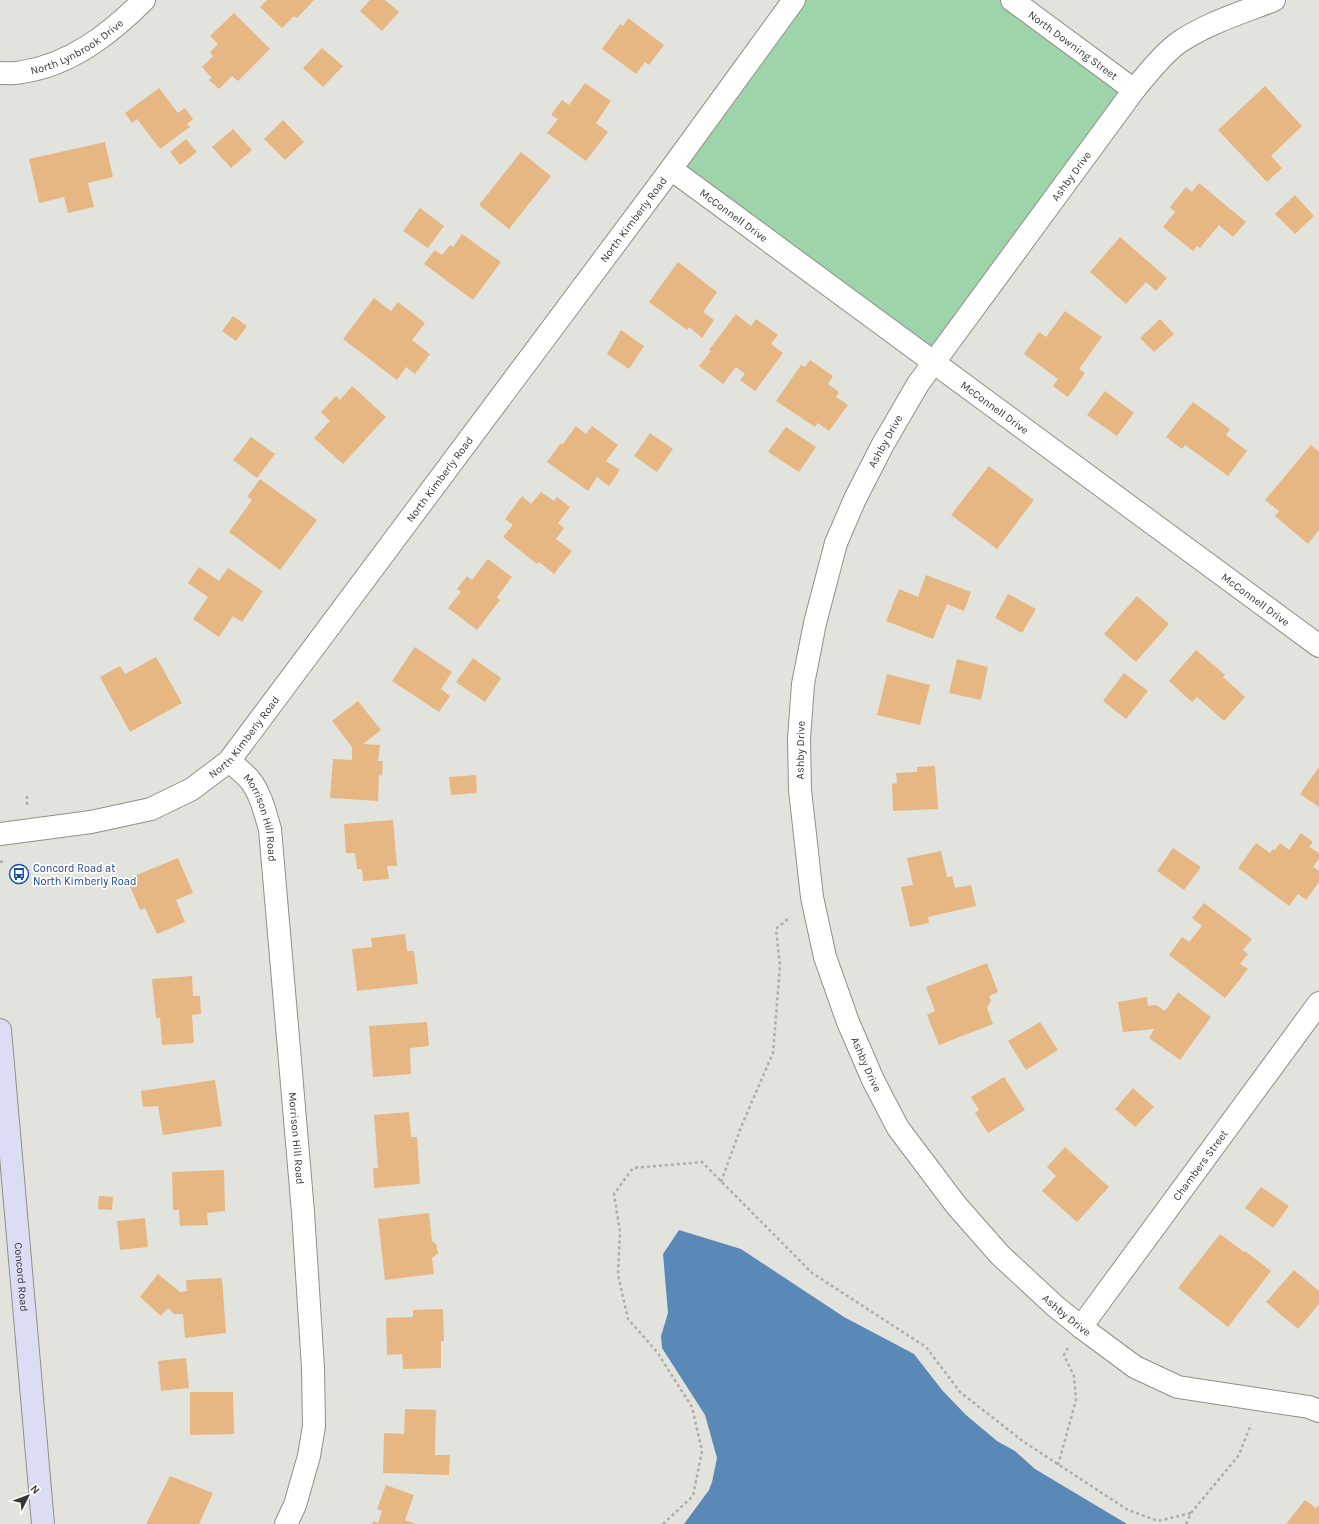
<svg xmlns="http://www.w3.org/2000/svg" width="1319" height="1524" font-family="Karla,sans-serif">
<rect width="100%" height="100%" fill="#e3e3de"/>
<path fill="#9ed4aa" d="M 799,0 L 1006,0 L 1127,90 L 934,357 L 677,167 Z"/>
<path fill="#5b89b7" d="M 679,1230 L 741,1249 L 844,1317 L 914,1354 L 942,1390 L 966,1415 L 997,1441 L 1015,1451 L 1035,1469 L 1127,1524 L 684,1524 L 709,1490 L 712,1482 L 717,1458 L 705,1415 L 662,1348 L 661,1336 L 668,1313 L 663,1254 Z"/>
<g fill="#e6b783">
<path d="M 267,0 L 314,0 L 297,18 L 294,16 L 282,28 L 260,7 Z"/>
<path d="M 370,0 L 385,0 L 399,12 L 382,31 L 360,11 Z"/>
<path d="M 234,13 L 270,49 L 238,81 L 232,76 L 219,89 L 209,80 L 212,78 L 202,67 L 213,56 L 210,52 L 218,44 L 210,36 Z"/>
<path d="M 628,18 L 664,45 L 649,65 L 645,62 L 636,74 L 602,49 L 620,24 L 623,26 Z"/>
<path d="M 322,48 L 343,66 L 323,87 L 303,68 Z"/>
<path d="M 585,83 L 611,101 L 596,123 L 608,132 L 586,161 L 547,133 L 558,119 L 551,115 L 562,100 L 569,105 Z"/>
<path d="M 1265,86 L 1302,126 L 1271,156 L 1282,168 L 1267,182 L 1218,130 Z"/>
<path d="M 159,88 L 178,113 L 185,108 L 193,119 L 187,124 L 190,127 L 160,149 L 137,119 L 132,123 L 125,113 Z"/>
<path d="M 283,120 L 304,142 L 285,160 L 264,139 Z"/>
<path d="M 233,129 L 252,150 L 231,168 L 212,147 Z"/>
<path d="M 186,139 L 197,152 L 180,165 L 170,152 Z"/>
<path d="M 105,142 L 113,177 L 88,183 L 94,207 L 68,213 L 64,197 L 39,203 L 29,159 Z"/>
<path d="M 521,152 L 551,176 L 509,229 L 479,205 Z"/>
<path d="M 1199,183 L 1246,222 L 1233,237 L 1219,225 L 1200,248 L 1197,246 L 1193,251 L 1163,227 L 1175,212 L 1170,207 L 1186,187 L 1192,192 Z"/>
<path d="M 1295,195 L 1314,216 L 1295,234 L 1275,214 Z"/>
<path d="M 420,208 L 444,226 L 428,248 L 403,231 Z"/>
<path d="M 462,234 L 501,262 L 473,300 L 424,264 L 435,250 L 442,255 L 450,245 L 453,247 Z"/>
<path d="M 1120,237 L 1167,278 L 1156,291 L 1146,282 L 1126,304 L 1090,272 Z"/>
<path d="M 678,262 L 717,292 L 703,312 L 714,320 L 702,338 L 689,327 L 687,330 L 649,302 Z"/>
<path d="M 374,298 L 391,311 L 398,302 L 425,323 L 412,340 L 430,354 L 415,374 L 406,367 L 397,380 L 343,339 Z"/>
<path d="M 1065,311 L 1102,337 L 1079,369 L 1085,373 L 1068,397 L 1053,386 L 1058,379 L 1024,354 L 1039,332 L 1046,337 Z"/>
<path d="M 736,314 L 751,326 L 756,319 L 778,335 L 771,344 L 783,353 L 755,391 L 740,380 L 745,374 L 736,367 L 723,384 L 699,366 L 711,351 L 709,350 Z"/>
<path d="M 233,316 L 247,326 L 236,341 L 222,331 Z"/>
<path d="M 1160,319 L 1174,334 L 1154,352 L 1140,338 Z"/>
<path d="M 621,330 L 644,346 L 629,369 L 607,354 Z"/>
<path d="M 810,360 L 833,376 L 828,384 L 839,392 L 836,397 L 848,405 L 829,431 L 818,423 L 815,427 L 776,401 L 801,365 L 805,367 Z"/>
<path d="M 352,386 L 386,417 L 343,464 L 314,438 L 330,421 L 321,412 L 336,396 L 340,400 Z"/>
<path d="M 1105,391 L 1134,413 L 1117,436 L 1087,415 Z"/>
<path d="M 1193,402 L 1230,429 L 1226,435 L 1247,451 L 1228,476 L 1185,445 L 1182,449 L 1166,437 Z"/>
<path d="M 576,426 L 586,434 L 592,426 L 618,445 L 606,461 L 620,470 L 609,486 L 597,477 L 588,491 L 547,462 L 560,444 L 563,444 Z"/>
<path d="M 786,427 L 816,447 L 799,472 L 768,452 Z"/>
<path d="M 650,433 L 673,449 L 657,472 L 634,456 Z"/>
<path d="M 251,437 L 275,454 L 257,478 L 233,460 Z"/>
<path d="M 1311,445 L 1319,452 L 1319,530 L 1308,544 L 1275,516 L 1279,511 L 1265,500 Z"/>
<path d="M 989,466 L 1034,500 L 997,549 L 951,515 Z"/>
<path d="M 260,479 L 317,520 L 280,570 L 229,532 L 252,500 L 247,497 Z"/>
<path d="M 541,492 L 554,501 L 557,497 L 570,507 L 558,523 L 564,528 L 556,539 L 572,551 L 554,574 L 539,562 L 537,564 L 503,537 L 513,525 L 505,519 L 522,496 L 531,504 Z"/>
<path d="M 488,559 L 512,577 L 497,597 L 500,600 L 477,630 L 448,608 L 461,592 L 457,589 L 467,576 L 472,580 Z"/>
<path d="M 199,567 L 219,581 L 228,568 L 263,591 L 242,622 L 233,616 L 219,637 L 193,619 L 208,597 L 188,583 Z"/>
<path d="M 926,575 L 971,592 L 964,611 L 947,604 L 933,639 L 886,621 L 899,589 L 918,597 Z"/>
<path d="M 1008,594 L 1036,609 L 1022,633 L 995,618 Z"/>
<path d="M 1137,596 L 1169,624 L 1136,662 L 1104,634 Z"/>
<path d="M 415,647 L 452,672 L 441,689 L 450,696 L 439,712 L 392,681 Z"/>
<path d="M 1196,650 L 1225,675 L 1223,677 L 1245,697 L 1224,721 L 1197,697 L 1192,702 L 1169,681 Z"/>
<path d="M 156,657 L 182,703 L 130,732 L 100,677 L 120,666 L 125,674 Z"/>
<path d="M 473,658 L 501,678 L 485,702 L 456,682 Z"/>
<path d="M 957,659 L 988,667 L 981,700 L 949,693 Z"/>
<path d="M 1124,673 L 1148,691 L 1126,719 L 1103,701 Z"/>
<path d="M 887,674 L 930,685 L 920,725 L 877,715 Z"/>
<path d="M 358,701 L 381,730 L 363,744 L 380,745 L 378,761 L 383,761 L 382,776 L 379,775 L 378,801 L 330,798 L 333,759 L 352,760 L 352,747 L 332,721 Z"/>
<path d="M 935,766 L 938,809 L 893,811 L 892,784 L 897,783 L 896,773 L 917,772 L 917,767 Z"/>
<path d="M 1319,767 L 1319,807 L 1300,794 Z"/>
<path d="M 476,775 L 477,793 L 451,795 L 449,777 Z"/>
<path d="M 393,820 L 397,866 L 387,866 L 389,879 L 363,881 L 362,869 L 357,869 L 355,853 L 346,853 L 344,824 Z"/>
<path d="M 1301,833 L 1313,842 L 1309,847 L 1319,853 L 1319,859 L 1313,867 L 1319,871 L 1319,882 L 1306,900 L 1298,894 L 1289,906 L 1238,868 L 1256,843 L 1270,853 L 1273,849 L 1275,850 L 1280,843 L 1289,850 Z"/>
<path d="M 1173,848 L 1201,867 L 1184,890 L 1157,871 Z"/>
<path d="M 941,851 L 947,877 L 952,876 L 955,888 L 971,885 L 976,906 L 928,917 L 929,923 L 910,927 L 901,887 L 913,885 L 907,858 Z"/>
<path d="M 178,858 L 193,893 L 176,900 L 185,922 L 157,934 L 145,908 L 140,910 L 127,879 Z"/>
<path d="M 1204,903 L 1252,939 L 1243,950 L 1248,954 L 1240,964 L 1248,969 L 1225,998 L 1169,955 L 1182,937 L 1189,942 L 1202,926 L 1192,918 Z"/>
<path d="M 405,934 L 407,951 L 414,951 L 418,984 L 357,991 L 352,949 L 372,947 L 371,938 Z"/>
<path d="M 987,963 L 998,992 L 989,996 L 991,1001 L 987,1008 L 993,1024 L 939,1045 L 927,1015 L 935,1011 L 926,987 Z"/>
<path d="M 192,976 L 193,996 L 200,996 L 201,1014 L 192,1015 L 194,1043 L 162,1045 L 160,1018 L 156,1018 L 152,979 Z"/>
<path d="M 1178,992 L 1211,1017 L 1180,1060 L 1149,1038 L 1154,1029 L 1123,1032 L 1118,1002 L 1147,997 L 1148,1006 L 1156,1005 L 1165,1011 Z"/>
<path d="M 427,1022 L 429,1046 L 410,1048 L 411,1074 L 373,1077 L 369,1026 Z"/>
<path d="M 1040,1022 L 1058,1050 L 1026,1070 L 1008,1041 Z"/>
<path d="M 1004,1077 L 1025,1110 L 988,1133 L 975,1113 L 979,1110 L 971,1097 Z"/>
<path d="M 215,1080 L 222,1126 L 163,1135 L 158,1106 L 143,1107 L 141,1091 Z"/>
<path d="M 1133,1088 L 1154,1107 L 1135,1127 L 1115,1109 Z"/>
<path d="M 409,1112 L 411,1137 L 417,1137 L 420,1184 L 374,1188 L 373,1168 L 378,1168 L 374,1115 Z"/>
<path d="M 1065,1147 L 1109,1187 L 1077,1222 L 1042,1191 L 1056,1176 L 1047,1167 Z"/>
<path d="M 224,1170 L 225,1211 L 207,1213 L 208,1225 L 180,1226 L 179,1210 L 173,1210 L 172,1172 Z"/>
<path d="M 1261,1187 L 1289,1206 L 1273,1228 L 1245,1208 Z"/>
<path d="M 99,1196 L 113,1197 L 112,1210 L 98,1209 Z"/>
<path d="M 429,1213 L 432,1241 L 436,1244 L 438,1253 L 432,1258 L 434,1274 L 385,1280 L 378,1219 Z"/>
<path d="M 145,1218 L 148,1247 L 120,1250 L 117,1221 Z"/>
<path d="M 1220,1234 L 1244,1252 L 1245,1251 L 1271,1271 L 1228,1327 L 1178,1288 Z"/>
<path d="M 1294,1270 L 1319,1291 L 1319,1304 L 1298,1329 L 1266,1302 Z"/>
<path d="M 158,1274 L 180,1292 L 187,1291 L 186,1280 L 222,1278 L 226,1333 L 185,1338 L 183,1314 L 174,1314 L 168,1308 L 161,1316 L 140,1297 Z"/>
<path d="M 443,1309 L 444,1341 L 441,1341 L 441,1368 L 403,1369 L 402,1354 L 387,1355 L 386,1318 L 413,1317 L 413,1310 Z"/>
<path d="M 186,1358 L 189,1388 L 161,1391 L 158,1361 Z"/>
<path d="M 190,1392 L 233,1392 L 234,1434 L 190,1435 Z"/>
<path d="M 405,1409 L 436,1410 L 435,1455 L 450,1455 L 449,1475 L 383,1473 L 384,1433 L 404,1434 Z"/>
<path d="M 170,1476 L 213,1493 L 199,1524 L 146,1524 Z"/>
<path d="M 386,1485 L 414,1495 L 405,1520 L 416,1524 L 372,1524 L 373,1521 L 378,1523 L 382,1511 L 377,1509 Z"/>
<path d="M 1305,1500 L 1316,1508 L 1319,1505 L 1319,1524 L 1286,1524 Z"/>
</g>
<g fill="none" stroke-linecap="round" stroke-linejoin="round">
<defs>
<g id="street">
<path id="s1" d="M 1012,0 L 1134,90"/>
<path id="s2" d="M 1274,0 C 1241,13 1207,23 1178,43 C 1163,54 1146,75 1134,90 L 918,384 L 882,446 L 855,499 L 836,543 L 815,623 L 803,684 L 799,739 L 800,790 L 812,897 L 825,957 L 848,1022 L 873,1080 L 898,1128 L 956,1205 L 1000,1255 L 1055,1306 L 1081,1327 L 1135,1367 L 1178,1387 L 1309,1407 L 1319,1411"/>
<path id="s3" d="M 0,73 C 7,73 15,74 22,72 C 70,65 110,34 144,0"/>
<path id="s4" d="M 671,169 L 1319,646"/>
<path id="s5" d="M 229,761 C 236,767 244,773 250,780 C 261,794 265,813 270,829 L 303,1212 L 313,1368 L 314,1426 L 309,1456 L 295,1505 L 286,1524"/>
<path id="s6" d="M 0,834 L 91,822 L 151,809 L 192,789 L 229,761 L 671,169 L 794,0"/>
<path id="s7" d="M 1081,1327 L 1319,1003"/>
</g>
<g id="secondary">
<path id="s8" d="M 0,1030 L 43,1524"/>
</g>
</defs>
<use href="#street" stroke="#908f8b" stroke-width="24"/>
<use href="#secondary" stroke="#908f8b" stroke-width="24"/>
<g stroke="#adada9" stroke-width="2.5" stroke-dasharray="3 3" stroke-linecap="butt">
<path d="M 27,805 L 27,793"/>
<path d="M 0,862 L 5,861"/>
<path d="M 721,1182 L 741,1127 L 773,1053 L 780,966 L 776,929 L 790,917"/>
<path d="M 1058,1465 L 1076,1400 L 1074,1376 L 1064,1355 L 1068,1348"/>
<path d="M 663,1524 L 693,1496 L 702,1451 L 692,1407 L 657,1352 L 628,1319 L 618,1275 L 620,1232 L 614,1194 L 633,1168 L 702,1162 L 812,1273 L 926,1347 L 960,1392 L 1024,1442 L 1128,1510 L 1158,1521 L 1191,1513"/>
<path d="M 1186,1524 L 1191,1513 L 1239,1455 L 1251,1424"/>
</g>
<use href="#street" stroke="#fff" stroke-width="22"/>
<use href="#secondary" stroke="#dbddf4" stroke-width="22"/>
</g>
<defs>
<symbol id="bus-ring" viewBox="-11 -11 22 22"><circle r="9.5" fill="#fff" stroke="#1a4fb4" stroke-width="1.5"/><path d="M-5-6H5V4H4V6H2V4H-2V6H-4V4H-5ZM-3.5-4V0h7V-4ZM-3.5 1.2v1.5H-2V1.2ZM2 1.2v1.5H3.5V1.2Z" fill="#1a4fb4"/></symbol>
</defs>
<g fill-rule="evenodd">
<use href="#bus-ring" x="8" y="863" width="22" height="22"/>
</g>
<g text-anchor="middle" stroke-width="3.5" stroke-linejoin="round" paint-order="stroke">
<g font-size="11" fill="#363634" stroke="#fff">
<text dy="4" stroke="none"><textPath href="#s3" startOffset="83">North Lynbrook Drive</textPath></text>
<text dy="4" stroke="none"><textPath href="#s1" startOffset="76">North Downing Street</textPath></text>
<text transform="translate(1071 176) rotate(-54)" y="4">Ashby Drive</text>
<text dy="4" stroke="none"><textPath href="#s4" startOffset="78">McConnell Drive</textPath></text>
<text dy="4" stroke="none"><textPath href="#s6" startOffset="921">North Kimberly Road</textPath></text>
<text dy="4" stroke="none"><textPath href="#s4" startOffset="402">McConnell Drive</textPath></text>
<text transform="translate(885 441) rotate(-61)" y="4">Ashby Drive</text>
<text dy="4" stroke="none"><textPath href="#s6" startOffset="597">North Kimberly Road</textPath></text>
<text dy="4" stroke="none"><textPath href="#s4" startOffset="726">McConnell Drive</textPath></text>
<text dy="4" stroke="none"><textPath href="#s6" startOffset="273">North Kimberly Road</textPath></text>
<text transform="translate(800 750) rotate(-89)" y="4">Ashby Drive</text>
<text dy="4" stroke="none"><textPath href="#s5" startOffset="68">Morrison Hill Road</textPath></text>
<text dy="4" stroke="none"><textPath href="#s2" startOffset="1249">Ashby Drive</textPath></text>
<text dy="4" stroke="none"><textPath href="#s5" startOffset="392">Morrison Hill Road</textPath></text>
<text dy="4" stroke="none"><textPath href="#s7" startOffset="201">Chambers Street</textPath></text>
<text dy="4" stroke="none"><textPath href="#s8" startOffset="248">Concord Road</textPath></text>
<text dy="4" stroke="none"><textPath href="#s2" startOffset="1573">Ashby Drive</textPath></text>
</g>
<g font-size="11" fill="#164399" stroke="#fff" text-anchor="start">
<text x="33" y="872">Concord Road at<tspan x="33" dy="13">North Kimberly Road</tspan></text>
</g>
</g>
<g transform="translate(28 1496) rotate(48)" stroke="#ffffff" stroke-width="3" paint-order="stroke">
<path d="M0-3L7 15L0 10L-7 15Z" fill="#363634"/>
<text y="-6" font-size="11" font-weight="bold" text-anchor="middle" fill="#363634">N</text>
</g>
</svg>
